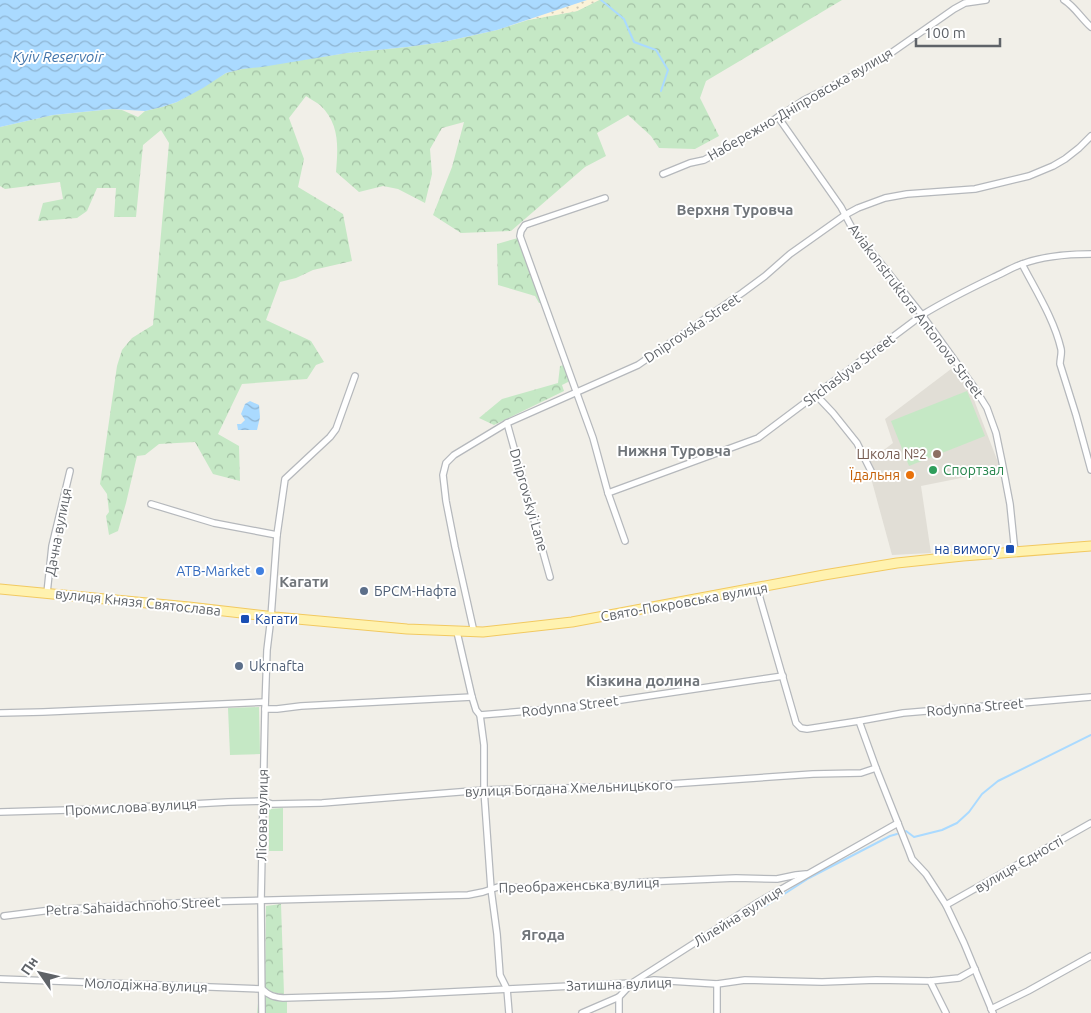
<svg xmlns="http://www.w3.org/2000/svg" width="1091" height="1013" font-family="Ubuntu,sans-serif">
<defs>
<pattern id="forest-crowns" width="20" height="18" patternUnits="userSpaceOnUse" patternTransform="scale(1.25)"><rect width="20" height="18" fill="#c5e8c5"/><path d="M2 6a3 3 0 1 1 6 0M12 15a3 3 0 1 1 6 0" fill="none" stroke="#a3c0a4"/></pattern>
<pattern id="sand-dots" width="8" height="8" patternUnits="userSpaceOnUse" patternTransform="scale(1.25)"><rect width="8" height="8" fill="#fbf3d9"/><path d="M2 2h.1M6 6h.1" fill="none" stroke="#cec8b4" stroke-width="1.8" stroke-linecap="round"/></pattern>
<pattern id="water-waves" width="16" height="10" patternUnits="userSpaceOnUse" patternTransform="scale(1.25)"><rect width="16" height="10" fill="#aadaff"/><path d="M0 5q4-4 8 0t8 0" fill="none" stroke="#8eb4d2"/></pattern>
</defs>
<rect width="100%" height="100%" fill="#f1efe8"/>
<path fill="#e1ded6" d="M 955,366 L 969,387 L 1001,470 L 921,486 L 931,553 L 892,555 L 871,478 L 864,465 L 893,443 L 885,419 Z"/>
<g fill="url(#forest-crowns)">
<path d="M 599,0 L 842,0 L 706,81 L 700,98 L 719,136 L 695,149 L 659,148 L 651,136 L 628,115 L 597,133 L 606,156 L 585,167 L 511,231 L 461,233 L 433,215 L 452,167 L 464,122 L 442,128 L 430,149 L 432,174 L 425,203 L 398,189 L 383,186 L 359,192 L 336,172 C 338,147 340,124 320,105 C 316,102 310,99 306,96 L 289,118 L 304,159 L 298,187 L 343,214 L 352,261 L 313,270 L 296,278 L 280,282 L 266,320 L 311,341 L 324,362 L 316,365 L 307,379 L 242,384 L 218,434 L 239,446 L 240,481 L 213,474 L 195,442 L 159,444 L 145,455 L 137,456 L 126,503 L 118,531 L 109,535 L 106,516 L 109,512 L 107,494 L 100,484 L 117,366 L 122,350 L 132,338 L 153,325 L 169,143 L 161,130 L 143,145 L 136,217 L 114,217 L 116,188 L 97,188 L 87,211 L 77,218 L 38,221 L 43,203 L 63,199 L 60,182 L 5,189 L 0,186 L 0,127 L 53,115 L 112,109 L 122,110 L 138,117 L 145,111 L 162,107 L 177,102 L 226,73 L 242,69 L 347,53 L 407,47 L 443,42 L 497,30 L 528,20 L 577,11 Z"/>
<path d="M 518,238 L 542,303 L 539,303 L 535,296 L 498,285 L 497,244 Z"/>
<path d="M 564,365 L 570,381 L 562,385 L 564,391 L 494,425 L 479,418 L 502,399 L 558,383 L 560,366 Z"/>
<path d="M 281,904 L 284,994 L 270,992 L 265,988 L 266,906 Z"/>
<path d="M 259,994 L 287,1001 L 287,1013 L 257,1013 Z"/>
</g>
<path fill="url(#sand-dots)" d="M 587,0 L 599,0 L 577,11 L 528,20 Z"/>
<g fill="#c5e8c5">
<path d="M 967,391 L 985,436 L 909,466 L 891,421 Z"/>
<path d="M 259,707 L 260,754 L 230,755 L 228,708 Z"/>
<path d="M 283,808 L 283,851 L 269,851 L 269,809 Z"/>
</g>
<g fill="url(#water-waves)">
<path d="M 0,0 L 587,0 L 497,30 L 443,42 L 407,47 L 347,53 L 262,67 L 242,69 L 226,73 L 203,88 L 177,102 L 162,107 L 145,111 L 112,109 L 53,115 L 0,127 Z"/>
<path d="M 250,401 L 259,405 L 260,417 L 257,430 L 238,430 L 237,424 L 241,424 L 245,420 L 241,414 L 245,404 Z"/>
</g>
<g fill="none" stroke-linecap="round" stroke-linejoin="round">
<g stroke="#aadaff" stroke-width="2">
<path d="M 601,0 L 624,19 L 634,42 L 656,50 L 668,70 L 661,91"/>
<path d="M 906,831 L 914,837 L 942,830 L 957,823 L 969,812 L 982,794 L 998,781 L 1091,735"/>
<path d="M 764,907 L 809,878 L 890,836 L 897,834"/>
</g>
<defs>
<g id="minor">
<path d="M 1064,0 C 1074,6 1082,19 1091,27"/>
<path d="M 778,117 L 841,207 L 851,226 L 922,315 L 974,387 L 987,408 L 996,433 L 1002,462 L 1010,504 L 1015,553"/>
<path d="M 663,174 L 690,163 L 704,160 L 752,134 L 804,100 L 854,75 L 891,53 L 954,9 L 965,3 L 986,0"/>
<path d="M 605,198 L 525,225 L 521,231 L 520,236 L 593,438 L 608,493 L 625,541"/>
<path d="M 1022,264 C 1036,291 1054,319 1061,349 C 1062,354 1060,359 1060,364 L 1076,415 L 1091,470"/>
<path d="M 816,395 L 833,413 L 857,443 L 872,473"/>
<path d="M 507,423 L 550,577"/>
<path d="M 608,493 L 758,438 L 922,315 C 945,301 969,289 994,277 C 1003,273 1013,267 1022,264 C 1043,256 1069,254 1091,254"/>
<path d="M 151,504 L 214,523 L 277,535"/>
<path d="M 757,588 L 796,723 L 801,728 L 807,729 L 859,721 L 903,713 L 1091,697"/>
<path d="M 47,593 L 52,546 L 70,471"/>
<path d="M 457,632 L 472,697 L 476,710 L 480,715 L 484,745 L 484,790 L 491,889 L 497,934 L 500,975 L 507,989 L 509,1013"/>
<path d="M 474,632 L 455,547 L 446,501 L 443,475 L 446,463 L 454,455 L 507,423 L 638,365 L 742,293 L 765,276 L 790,254 L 845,215 L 858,208 L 885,198 L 907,194 L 975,189 L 1029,176 L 1053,166 L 1065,159 L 1079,148 L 1091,136"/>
<path d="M 265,709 L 277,709 L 301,706 L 472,697"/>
<path d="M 0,713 L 43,712 L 265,702"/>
<path d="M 480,715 L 574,707 L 783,676"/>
<path d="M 859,721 L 876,768 L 909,851 L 912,859 L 926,874 L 946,905 L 964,943 L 993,1013"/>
<path d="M 0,812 L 103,809 L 228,802 L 263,801 L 272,804 L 322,803 L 484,790 L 641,786 L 813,774 L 861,773 L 876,768"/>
<path d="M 946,905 L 1091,823"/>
<path d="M 4,916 L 51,910 L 195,902 L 468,895 L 483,892 L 498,887 L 534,888 L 570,885 L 607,887 L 643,882 L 736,878 L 777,879 L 796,875 L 806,874"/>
<path d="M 0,979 L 262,989 C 269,996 274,997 283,998 L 389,995 L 632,983 L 654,980 L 717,984 L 745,980 L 822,982 L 876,980 L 930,981 L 959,978 L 975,969"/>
<path d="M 930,981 L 946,1013"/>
<path d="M 991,1009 L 1028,991 L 1091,956"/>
<path d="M 262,1013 L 261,901 L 265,709 L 267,650 L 271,617 L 277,535 L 285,479 L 330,437 L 336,429 L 355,376"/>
<path d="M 582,1013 L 619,997 L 632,983 L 757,903 L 898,823"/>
<path d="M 619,1013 L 619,997"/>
<path d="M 717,1013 L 717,984"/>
</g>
<path id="primary" d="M 0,589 L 189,607 L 275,617 L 407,629 L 483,632 L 572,622 L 824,575 L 897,563 L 963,556 L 1091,546"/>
</defs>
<use href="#minor" stroke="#b5b8bc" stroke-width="8"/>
<use href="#primary" stroke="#f2c960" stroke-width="11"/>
<use href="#minor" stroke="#fff" stroke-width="5.5"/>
<use href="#primary" stroke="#fff2af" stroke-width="9"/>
</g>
<circle fill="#8d6e63" stroke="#fff" stroke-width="2" cx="937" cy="454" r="5"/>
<circle fill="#2e9e5b" stroke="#fff" stroke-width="2" cx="933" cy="470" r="5"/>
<circle fill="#e8710a" stroke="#fff" stroke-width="2" cx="910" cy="475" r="5"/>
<g fill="#1a4fb4" stroke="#fff" stroke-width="2">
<rect x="1005" y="544" width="10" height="10" rx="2.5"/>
<rect x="240" y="614" width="10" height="10" rx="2.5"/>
</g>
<circle fill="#3f7fe0" stroke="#fff" stroke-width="2" cx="260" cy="571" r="5"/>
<g fill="#5c6f8a" stroke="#fff" stroke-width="2">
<circle cx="364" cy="591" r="5"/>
<circle cx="239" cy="666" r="5"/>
</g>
<g text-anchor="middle" stroke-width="4" stroke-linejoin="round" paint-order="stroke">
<g font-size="14" fill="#5f6368" stroke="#fff">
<text transform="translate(800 104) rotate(-30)" y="5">Набережно-Дніпровська вулиця</text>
<text transform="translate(916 311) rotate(53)" y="5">Aviakonstruktora Antonova Street</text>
<text transform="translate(692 328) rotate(-34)" y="5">Dniprovska Street</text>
<text transform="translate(849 370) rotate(-37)" y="5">Shchaslyva Street</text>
<text transform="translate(529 500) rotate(74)" y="5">Dniprovskyi Lane</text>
<text transform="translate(58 532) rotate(-79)" y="5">Дачна вулиця</text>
<text transform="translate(138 602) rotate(6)" y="5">вулиця Князя Святослава</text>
<text transform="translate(684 602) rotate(-10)" y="5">Свято-Покровська вулиця</text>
<text transform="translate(570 706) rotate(-7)" y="5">Rodynna Street</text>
<text transform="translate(975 707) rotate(-5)" y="5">Rodynna Street</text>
<text transform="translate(569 788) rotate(-2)" y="5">вулиця Богдана Хмельницького</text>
<text transform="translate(131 807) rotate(-3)" y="5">Промислова вулиця</text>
<text transform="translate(262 815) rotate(-89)" y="5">Лісова вулиця</text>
<text transform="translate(1019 864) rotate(-30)" y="5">вулиця Єдності</text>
<text transform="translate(579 885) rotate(-2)" y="5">Преображенська вулиця</text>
<text transform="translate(133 906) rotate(-3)" y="5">Petra Sahaidachnoho Street</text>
<text transform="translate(738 916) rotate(-32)" y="5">Лілейна вулиця</text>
<text transform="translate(619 984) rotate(-2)" y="5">Затишна вулиця</text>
<text transform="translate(146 985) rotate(2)" y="5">Молодіжна вулиця</text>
</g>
<g font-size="14" fill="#785e54" stroke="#fff" text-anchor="end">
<text x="927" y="459">Школа №2</text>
</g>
<g font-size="14" fill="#27864d" stroke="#fff" text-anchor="start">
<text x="943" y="475">Спортзал</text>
</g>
<g font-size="14" fill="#c56008" stroke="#fff" text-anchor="end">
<text x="900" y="480">Їдальня</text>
</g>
<g font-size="14" fill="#164399" stroke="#fff" text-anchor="end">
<text x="1000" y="554">на вимогу</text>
<text x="255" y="624" text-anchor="start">Кагати</text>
</g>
<g font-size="14" fill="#366cbe" stroke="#fff" text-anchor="end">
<text x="250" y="576">ATB-Market</text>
</g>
<g font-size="14" fill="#4e5e75" stroke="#fff" text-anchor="start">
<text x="374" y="596">БРСМ-Нафта</text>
<text x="249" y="671">Ukrnafta</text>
</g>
<g font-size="15" font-style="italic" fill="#4174aa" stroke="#fff">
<text x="58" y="62">Kyiv Reservoir</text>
</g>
<g font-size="15" font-weight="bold" fill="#70757a" stroke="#fff">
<text x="735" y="215">Верхня Туровча</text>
<text x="674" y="456">Нижня Туровча</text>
<text x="304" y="587">Кагати</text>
<text x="643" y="686">Кізкина долина</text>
<text x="543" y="940">Ягода</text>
</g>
</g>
<g transform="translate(40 973) rotate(304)" stroke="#ffffff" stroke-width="4" paint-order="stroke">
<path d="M0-4L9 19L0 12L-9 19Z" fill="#5f6368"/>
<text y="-8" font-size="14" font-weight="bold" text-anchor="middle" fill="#5f6368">Пн</text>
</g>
<path d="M916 38v8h84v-8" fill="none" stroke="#5f6368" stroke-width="2.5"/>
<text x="924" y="38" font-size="15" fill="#5f6368" stroke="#ffffff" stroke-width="4" paint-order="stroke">100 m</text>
</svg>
